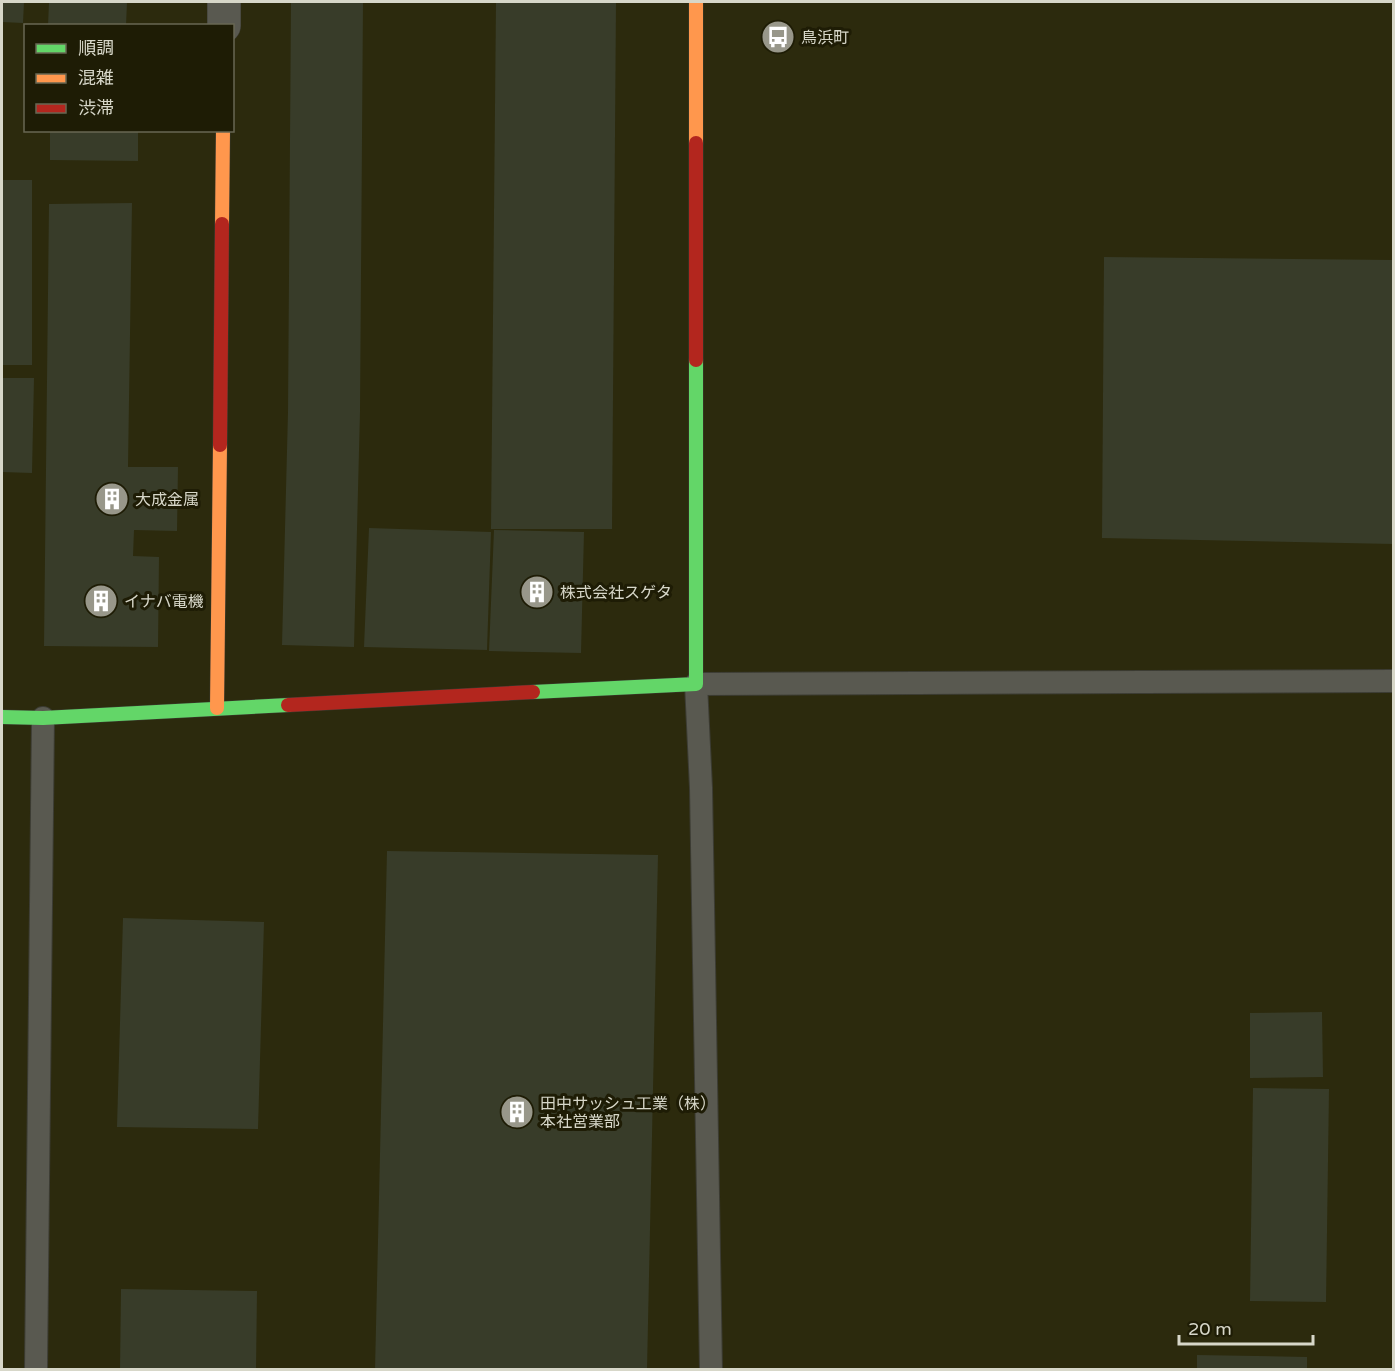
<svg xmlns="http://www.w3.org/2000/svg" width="1395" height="1371" font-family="'Varela Round','Noto Sans JP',sans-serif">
<rect width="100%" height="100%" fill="#222115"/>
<path fill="#2c2a0d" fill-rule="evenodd" d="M 2,2 L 1393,2 L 1393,1369 L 2,1369 ZM 26,26 L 232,26 L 232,130 L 26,130 Z"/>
<g fill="#383c29">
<path d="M 2,2 L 24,2 L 23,23 L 2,22 Z"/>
<path d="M 49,2 L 127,2 L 126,26 L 48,26 Z"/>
<path d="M 291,2 L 363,2 L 360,412 L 354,647 L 282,645 L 288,412 Z"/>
<path d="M 496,2 L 616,2 L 612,529 L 491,529 Z"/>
<path d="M 50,130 L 138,130 L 138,161 L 50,160 Z"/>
<rect x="2" y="180" width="30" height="185"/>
<path d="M 132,203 L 128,467 L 178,467 L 177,531 L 134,530 L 133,556 L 159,557 L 158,647 L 44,646 L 49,204 Z"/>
<path d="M 1104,257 L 1394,260 L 1394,544 L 1102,538 Z"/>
<path d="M 2,378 L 34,378 L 32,473 L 2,472 Z"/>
<path d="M 369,528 L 491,532 L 487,650 L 364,647 Z"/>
<path d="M 494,530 L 584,532 L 581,653 L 489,651 Z"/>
<path d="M 387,851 L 658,855 L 647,1370 L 375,1370 Z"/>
<path d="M 123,918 L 264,922 L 258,1129 L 117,1127 Z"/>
<path d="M 1322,1012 L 1323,1077 L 1250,1078 L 1250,1013 Z"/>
<path d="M 1253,1088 L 1329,1089 L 1326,1302 L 1250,1301 Z"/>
<path d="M 121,1289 L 257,1291 L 256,1370 L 120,1370 Z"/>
<path d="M 1197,1355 L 1307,1357 L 1307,1370 L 1197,1370 Z"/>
</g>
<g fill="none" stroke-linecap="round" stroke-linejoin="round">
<defs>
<g id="lane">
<path d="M 36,1370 L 43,718"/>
<path d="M 711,1370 L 701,788 L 696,684 L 1394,681"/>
</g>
<path id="street" d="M 224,26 L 224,2"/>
<g id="fast">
<path d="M 533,692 L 696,684 L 696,360"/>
<path d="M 2,717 L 43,718 L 288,705"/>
</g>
<g id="slow">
<path d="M 696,2 L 696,143"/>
<path d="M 222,224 L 223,130"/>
<path d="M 217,708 L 220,445"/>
</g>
<g id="jam">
<path d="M 696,143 L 696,360"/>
<path d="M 220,445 L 222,224"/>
<path d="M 288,705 L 533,692"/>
</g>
</defs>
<use href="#lane" stroke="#3c3c33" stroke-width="24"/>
<use href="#street" stroke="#3c3c33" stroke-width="34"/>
<use href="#fast" stroke="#3c3c33" stroke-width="15"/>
<use href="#slow" stroke="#3c3c33" stroke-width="15"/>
<use href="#jam" stroke="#3c3c33" stroke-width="15"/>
<use href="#lane" stroke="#595950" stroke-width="22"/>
<use href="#street" stroke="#595950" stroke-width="33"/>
<use href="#fast" stroke="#63d668" stroke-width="14"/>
<use href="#slow" stroke="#ff974d" stroke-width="14"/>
<use href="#jam" stroke="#b3261e" stroke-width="14"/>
</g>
<defs>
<symbol id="bus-disc" viewBox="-11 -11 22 22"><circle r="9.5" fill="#98978a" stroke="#1e1c05"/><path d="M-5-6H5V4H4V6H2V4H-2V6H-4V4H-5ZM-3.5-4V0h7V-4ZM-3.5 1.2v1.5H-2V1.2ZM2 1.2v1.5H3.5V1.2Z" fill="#fff"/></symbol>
<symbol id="building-disc" viewBox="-11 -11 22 22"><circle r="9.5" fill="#98978a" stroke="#1e1c05"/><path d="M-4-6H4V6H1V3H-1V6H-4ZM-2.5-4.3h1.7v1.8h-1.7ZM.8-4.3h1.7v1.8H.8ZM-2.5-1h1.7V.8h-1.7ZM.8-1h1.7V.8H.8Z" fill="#fff"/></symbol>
</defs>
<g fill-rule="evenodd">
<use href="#bus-disc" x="759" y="18" width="38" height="38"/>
<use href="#building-disc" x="93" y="480" width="38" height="38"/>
<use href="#building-disc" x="518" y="573" width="38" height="38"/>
<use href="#building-disc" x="82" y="582" width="38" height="38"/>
<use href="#building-disc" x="498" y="1093" width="38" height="38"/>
</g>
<g text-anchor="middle" stroke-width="6" stroke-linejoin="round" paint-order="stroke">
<g font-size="16" fill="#d7d7c9" stroke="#1e1c05" text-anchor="start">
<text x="801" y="43">鳥浜町</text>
<text x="135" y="505">大成金属</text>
<text x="560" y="598">株式会社スゲタ</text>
<text x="124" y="607">イナバ電機</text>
<text x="540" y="1109">田中サッシュ工業（株）<tspan x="540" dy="18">本社営業部</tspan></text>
</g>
</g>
<rect width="1395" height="1371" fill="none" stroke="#d7d7c9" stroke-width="6"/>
<rect x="24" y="24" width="210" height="108" fill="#1e1c05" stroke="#686753" stroke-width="1.5"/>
<rect x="36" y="44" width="30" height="9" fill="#63d668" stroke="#686753" stroke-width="1.5"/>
<text x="78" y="54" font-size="18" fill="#d7d7c9">順調</text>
<rect x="36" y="74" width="30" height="9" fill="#ff974d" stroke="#686753" stroke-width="1.5"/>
<text x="78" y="84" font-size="18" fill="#d7d7c9">混雑</text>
<rect x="36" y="104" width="30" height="9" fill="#b3261e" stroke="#686753" stroke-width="1.5"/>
<text x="78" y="114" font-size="18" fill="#d7d7c9">渋滞</text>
<path d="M1179 1335v9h134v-9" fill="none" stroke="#d7d7c9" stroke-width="3"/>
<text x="1188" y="1335" font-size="18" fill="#d7d7c9" stroke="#1e1c05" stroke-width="4.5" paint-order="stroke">20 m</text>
</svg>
